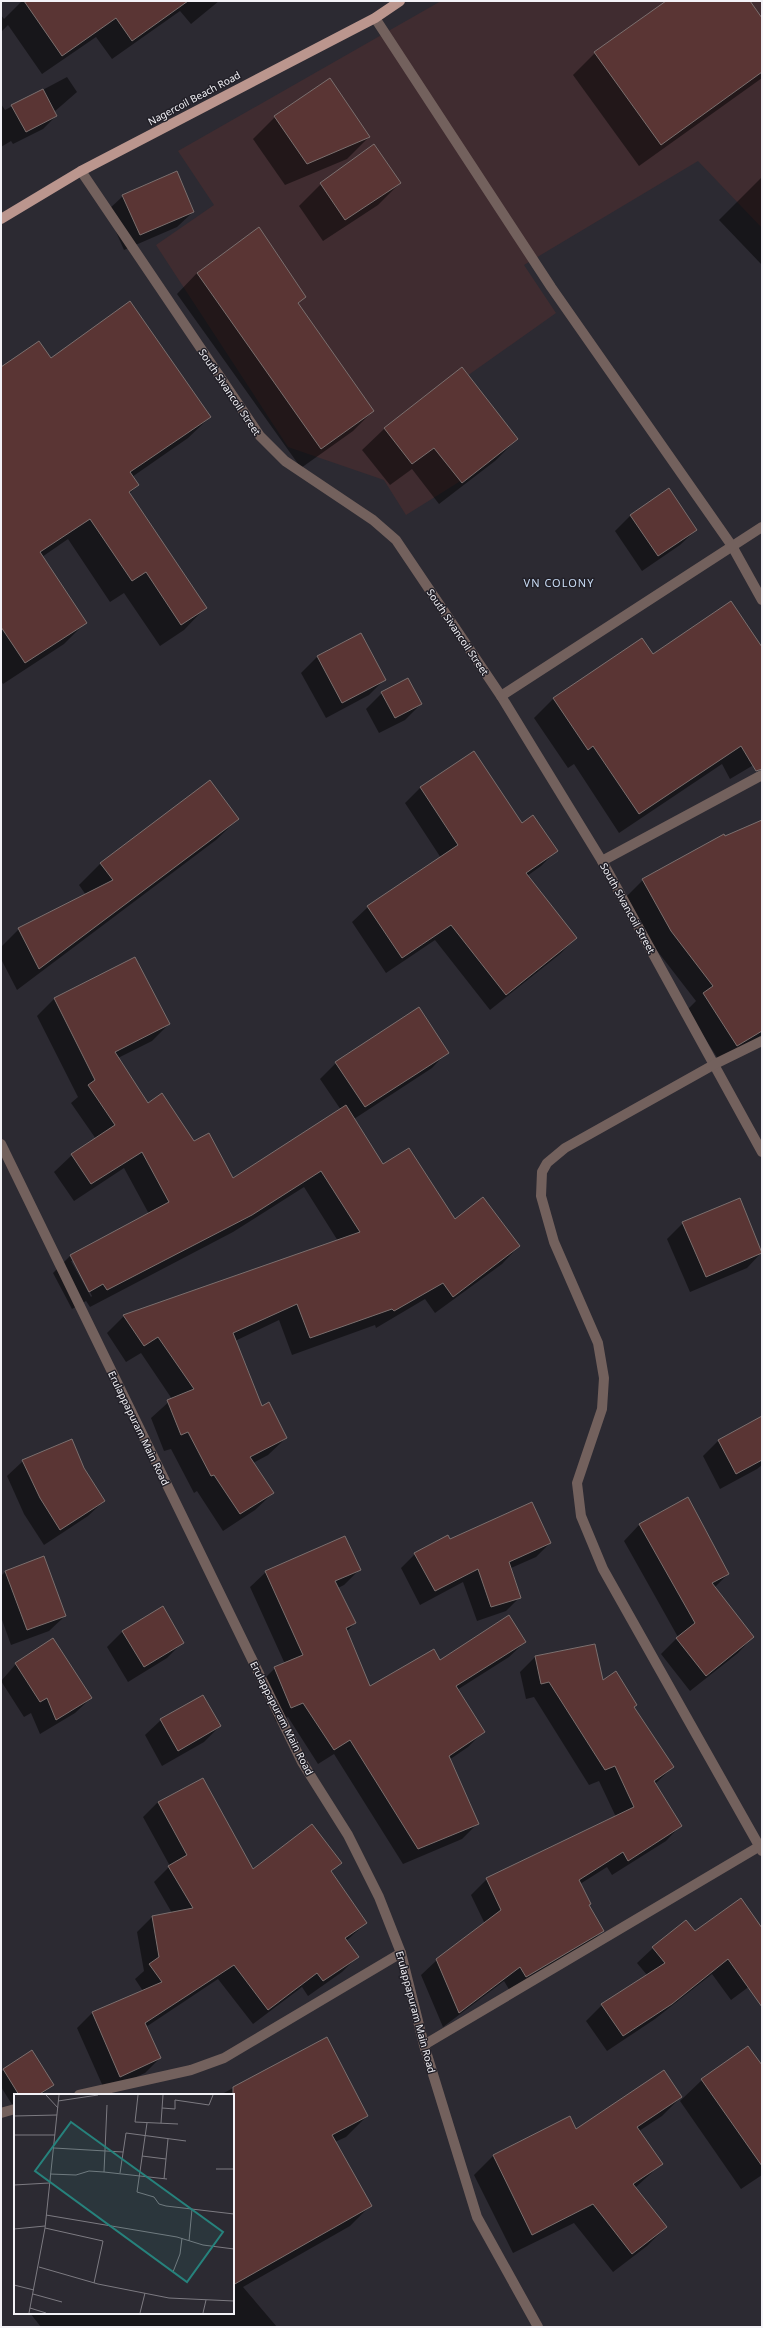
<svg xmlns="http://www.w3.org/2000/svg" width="763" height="2328" font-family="'Noto Sans',sans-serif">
<rect width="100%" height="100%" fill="#2c2a32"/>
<path fill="#402c30" d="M 441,1 L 762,1 L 762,228 L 698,161 L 524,265 L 556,313 L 443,393 L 491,462 L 406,515 L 384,480 L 288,447 L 156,245 L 214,205 L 178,151 Z"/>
<g fill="#0007" fill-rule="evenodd">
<path d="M 22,1 L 219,1 L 191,24 L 180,11 L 112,59 L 96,37 L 42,74 L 8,25 L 1,32 L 1,15 L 4,19 Z"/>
<path d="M 667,1 L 738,1 L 762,26 L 762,78 L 639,166 L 573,75 L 595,53 Z"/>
<path d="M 67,77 L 77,92 L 54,112 L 56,116 L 43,129 L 13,144 L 11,141 L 1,147 L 1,104 L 5,110 Z"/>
<path d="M 275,117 L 369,137 L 347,159 L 285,185 L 253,139 Z"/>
<path d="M 762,177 L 762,265 L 719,220 Z"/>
<path d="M 400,183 L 378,205 L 323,241 L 299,206 L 321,184 Z"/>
<path d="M 123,196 L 193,212 L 177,227 L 124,250 L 107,211 Z"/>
<path d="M 259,229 L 305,297 L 297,304 L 373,411 L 353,431 L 301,468 L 177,294 L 197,273 Z"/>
<path d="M 50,359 L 210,417 L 188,438 L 132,477 L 138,485 L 129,494 L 205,608 L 184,630 L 160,646 L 124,593 L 110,602 L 68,539 L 42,557 L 85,623 L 64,644 L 3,684 L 1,681 L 1,369 Z"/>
<path d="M 461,368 L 517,439 L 495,461 L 439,504 L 412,469 L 390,485 L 362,450 L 384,429 Z"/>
<path d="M 631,515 L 696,530 L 680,545 L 642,571 L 615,531 Z"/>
<path d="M 360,634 L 384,680 L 369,695 L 326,718 L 301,673 L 317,657 Z"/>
<path d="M 762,650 L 762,760 L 730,779 L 722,764 L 619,833 L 574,764 L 568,768 L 534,718 L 554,698 L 652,656 Z"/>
<path d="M 382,693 L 421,704 L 405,720 L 379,733 L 366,709 Z"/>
<path d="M 474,753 L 521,825 L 556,851 L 541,866 L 527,876 L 576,938 L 560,954 L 490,1010 L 435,940 L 386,973 L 352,922 L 368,907 L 441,858 L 405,803 L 420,788 Z"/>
<path d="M 238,819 L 216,840 L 17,990 L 1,959 L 1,947 L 19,929 L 86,895 L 79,885 L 101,863 Z"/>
<path d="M 762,821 L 762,1035 L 720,1062 L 687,1010 L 696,1001 L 655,948 L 626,897 L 643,880 Z"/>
<path d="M 135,958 L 169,1024 L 152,1041 L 118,1058 L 148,1104 L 193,1143 L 233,1179 L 341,1110 L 320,1079 L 336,1063 L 419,1008 L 447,1052 L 432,1068 L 354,1119 L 383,1166 L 455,1220 L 519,1246 L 502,1264 L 435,1313 L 425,1299 L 376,1328 L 375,1325 L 292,1355 L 279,1320 L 235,1341 L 262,1407 L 286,1438 L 268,1455 L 253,1463 L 273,1493 L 255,1510 L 223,1531 L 197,1491 L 194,1493 L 171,1449 L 164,1451 L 151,1418 L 172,1399 L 141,1353 L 126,1362 L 107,1333 L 124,1316 L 338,1241 L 304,1187 L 233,1232 L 90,1307 L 86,1301 L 72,1309 L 53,1273 L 70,1256 L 149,1214 L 124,1168 L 74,1201 L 54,1172 L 72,1155 L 96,1139 L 71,1103 L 78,1097 L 37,1016 L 54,999 ZM 71,1261 L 74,1261 L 92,1296 L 91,1297 Z"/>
<path d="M 740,1199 L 762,1252 L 747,1268 L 690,1292 L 667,1239 L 683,1223 Z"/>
<path d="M 755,1421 L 762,1434 L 762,1465 L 757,1469 L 720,1489 L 703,1456 L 718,1441 Z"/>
<path d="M 23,1461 L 83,1469 L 104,1501 L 88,1516 L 44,1545 L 24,1514 L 7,1476 Z"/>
<path d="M 687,1498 L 728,1574 L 714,1588 L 753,1637 L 738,1653 L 690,1691 L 661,1654 L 678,1637 L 624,1541 L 639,1525 Z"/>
<path d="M 449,1540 L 550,1543 L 536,1557 L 511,1568 L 520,1597 L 506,1611 L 477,1621 L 463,1582 L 420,1605 L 401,1568 L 415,1554 Z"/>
<path d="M 359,1570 L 344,1585 L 338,1588 L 355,1623 L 346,1632 L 369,1687 L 440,1661 L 525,1642 L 509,1657 L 457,1690 L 483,1732 L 468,1747 L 449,1760 L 477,1824 L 462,1839 L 403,1864 L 334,1754 L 318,1764 L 288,1717 L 276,1722 L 260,1683 L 275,1668 L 285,1664 L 250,1587 L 266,1572 Z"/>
<path d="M 6,1571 L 65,1616 L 49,1631 L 11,1645 L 1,1617 L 1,1576 Z"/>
<path d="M 123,1631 L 183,1642 L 167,1658 L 128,1682 L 107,1647 Z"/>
<path d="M 594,1645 L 602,1681 L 634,1707 L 673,1767 L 655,1784 L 681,1825 L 666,1841 L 612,1875 L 607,1867 L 580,1884 L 588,1906 L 603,1931 L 587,1946 L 510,1991 L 504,1981 L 443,2027 L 421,1975 L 437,1960 L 485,1924 L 471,1895 L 487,1879 L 616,1817 L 599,1781 L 589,1785 L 534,1697 L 526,1699 L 520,1672 L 535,1657 Z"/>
<path d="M 16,1664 L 91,1698 L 75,1713 L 40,1734 L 31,1713 L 24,1717 L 1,1681 Z"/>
<path d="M 161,1720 L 220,1726 L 204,1742 L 162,1766 L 145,1735 Z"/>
<path d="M 202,1779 L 252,1871 L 340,1863 L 331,1872 L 366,1923 L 346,1941 L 357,1957 L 342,1972 L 308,1996 L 302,1987 L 253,2024 L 218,1979 L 146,2027 L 160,2058 L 145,2073 L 105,2091 L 77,2028 L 92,2013 L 143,1991 L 135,1979 L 144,1971 L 137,1932 L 152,1917 L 172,1913 L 154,1882 L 170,1866 L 143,1817 L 158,1802 Z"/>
<path d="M 762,1930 L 762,1977 L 731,2000 L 712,1974 L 655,2019 L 607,2051 L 586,2021 L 602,2005 L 647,1975 L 637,1963 L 653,1948 L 694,1932 Z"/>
<path d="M 326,2039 L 367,2116 L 346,2137 L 335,2142 L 371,2205 L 350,2226 L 243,2287 L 277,2327 L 41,2327 L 30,2313 L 233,2313 L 233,2095 L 220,2095 Z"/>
<path d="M 32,2052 L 53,2085 L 41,2095 L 15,2095 L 15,2109 L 1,2087 L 1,2072 Z"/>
<path d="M 762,2067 L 762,2175 L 741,2189 L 680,2101 L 702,2080 Z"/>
<path d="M 681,2097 L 662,2116 L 639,2131 L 661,2164 L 635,2188 L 666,2227 L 647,2246 L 613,2272 L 574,2223 L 513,2253 L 474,2175 L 493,2156 L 570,2117 L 576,2130 Z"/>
</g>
<g fill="#5a3534" stroke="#7b6f6e">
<path d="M 24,1 L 188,1 L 132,41 L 116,18 L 62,56 Z"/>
<path d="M 666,1 L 750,1 L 762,18 L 762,72 L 661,145 L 594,52 Z"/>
<path d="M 330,78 L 370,137 L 307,164 L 274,116 Z"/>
<path d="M 43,89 L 57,116 L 26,132 L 11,105 Z"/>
<path d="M 374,144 L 401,183 L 345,220 L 320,183 Z"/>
<path d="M 177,171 L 194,212 L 140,235 L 122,195 Z"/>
<path d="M 259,227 L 306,297 L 298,303 L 374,411 L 321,449 L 197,273 Z"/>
<path d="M 130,301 L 211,417 L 130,472 L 139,485 L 129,492 L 207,608 L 181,625 L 146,572 L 132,581 L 90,519 L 40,552 L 87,623 L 25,663 L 1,627 L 1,367 L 39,341 L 51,358 Z"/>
<path d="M 462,367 L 518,439 L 462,483 L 434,448 L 412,464 L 384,428 Z"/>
<path d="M 669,488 L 697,530 L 658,556 L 630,515 Z"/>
<path d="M 731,601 L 762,647 L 762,769 L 756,771 L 741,746 L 639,814 L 593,746 L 588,750 L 553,698 L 642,638 L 653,654 Z"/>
<path d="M 361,633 L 386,680 L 342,703 L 317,656 Z"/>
<path d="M 408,678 L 422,704 L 395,718 L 381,692 Z"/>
<path d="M 474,751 L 522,823 L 533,815 L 558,851 L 526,873 L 577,938 L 506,995 L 451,925 L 402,958 L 367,906 L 458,845 L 420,787 Z"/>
<path d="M 210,780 L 239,819 L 39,969 L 18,928 L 113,880 L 100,863 Z"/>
<path d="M 762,820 L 762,1031 L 737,1046 L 703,993 L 713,986 L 671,931 L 642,879 L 724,834 L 725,836 Z"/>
<path d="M 135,957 L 170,1024 L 115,1052 L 148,1103 L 162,1093 L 194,1141 L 209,1133 L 233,1178 L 346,1105 L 383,1164 L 409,1148 L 455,1219 L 483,1197 L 520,1246 L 453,1297 L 443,1283 L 394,1311 L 392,1309 L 310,1338 L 297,1304 L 233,1333 L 262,1406 L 269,1402 L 287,1438 L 250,1457 L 274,1493 L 240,1514 L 214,1475 L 211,1476 L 188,1432 L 181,1435 L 167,1400 L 194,1389 L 158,1337 L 144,1346 L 123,1315 L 360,1232 L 321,1171 L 252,1215 L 107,1290 L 103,1284 L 89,1292 L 70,1255 L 169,1202 L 142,1152 L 91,1184 L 71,1154 L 115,1125 L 88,1085 L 95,1080 L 54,998 Z"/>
<path d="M 419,1007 L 449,1053 L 365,1107 L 335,1062 Z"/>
<path d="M 740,1198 L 762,1253 L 706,1277 L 682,1222 Z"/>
<path d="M 762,1416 L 762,1460 L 736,1474 L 718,1440 Z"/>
<path d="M 72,1439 L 84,1468 L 105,1501 L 60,1530 L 40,1498 L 22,1460 Z"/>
<path d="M 688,1497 L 729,1574 L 712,1583 L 754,1637 L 706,1676 L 676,1638 L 695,1623 L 639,1524 Z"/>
<path d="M 532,1502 L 551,1543 L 509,1562 L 521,1598 L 491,1607 L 478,1569 L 435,1591 L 414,1553 L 448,1535 L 450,1539 Z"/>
<path d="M 345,1536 L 361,1570 L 335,1581 L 356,1623 L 346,1628 L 370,1686 L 434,1649 L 440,1660 L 509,1615 L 526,1642 L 456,1686 L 485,1732 L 449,1756 L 479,1824 L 418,1849 L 350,1740 L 334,1750 L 303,1703 L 291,1708 L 274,1667 L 303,1655 L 265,1571 Z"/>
<path d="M 44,1556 L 66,1616 L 27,1630 L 5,1571 Z"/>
<path d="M 163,1606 L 184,1643 L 144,1667 L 122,1631 Z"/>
<path d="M 53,1638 L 92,1698 L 56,1720 L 47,1698 L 40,1702 L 15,1663 Z"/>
<path d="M 595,1644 L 603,1680 L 616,1671 L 637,1705 L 634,1707 L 674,1767 L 654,1781 L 682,1826 L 628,1861 L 623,1852 L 579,1880 L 591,1904 L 589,1905 L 604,1931 L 526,1977 L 520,1967 L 459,2013 L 436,1959 L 501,1910 L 486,1878 L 634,1807 L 615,1766 L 605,1770 L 549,1682 L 541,1684 L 535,1656 Z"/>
<path d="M 203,1695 L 221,1726 L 178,1751 L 160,1719 Z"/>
<path d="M 203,1778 L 253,1869 L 312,1824 L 342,1863 L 331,1871 L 367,1923 L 345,1938 L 359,1957 L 323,1981 L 317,1973 L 268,2010 L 234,1965 L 145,2023 L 161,2058 L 120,2077 L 92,2012 L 162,1982 L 149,1964 L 159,1957 L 152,1916 L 193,1908 L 168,1866 L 187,1855 L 158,1802 Z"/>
<path d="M 741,1898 L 762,1928 L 762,2007 L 728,1959 L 672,2004 L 623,2036 L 601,2004 L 665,1963 L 652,1947 L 686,1920 L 695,1931 Z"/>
<path d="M 327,2037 L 368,2116 L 332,2135 L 372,2206 L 233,2285 L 233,2087 Z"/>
<path d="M 748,2046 L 762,2065 L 762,2166 L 701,2079 Z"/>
<path d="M 32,2050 L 54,2085 L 38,2095 L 19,2095 L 3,2069 Z"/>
<path d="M 664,2070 L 682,2097 L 637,2127 L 663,2164 L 633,2184 L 667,2227 L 632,2254 L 593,2204 L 532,2235 L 493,2155 L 570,2116 L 576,2129 Z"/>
</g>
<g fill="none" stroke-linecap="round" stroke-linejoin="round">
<g stroke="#73615d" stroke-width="10">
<path d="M 375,18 L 551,287 L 732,546 L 762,600"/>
<path d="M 81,171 L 260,436 L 285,461 L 373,520 L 396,540 L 501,696 L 602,861 L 762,1152"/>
<path d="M 501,696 L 762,527"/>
<path d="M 602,861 L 762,775"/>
<path d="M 762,1041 L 715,1064 L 565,1148 L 547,1163 L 542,1172 L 541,1196 L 554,1242 L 598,1343 L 604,1378 L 602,1409 L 577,1483 L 581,1516 L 603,1569 L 762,1851"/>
<path d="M 1,1144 L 302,1762 L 348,1835 L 379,1897 L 401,1953 L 424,2045 L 477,2217 L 538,2327"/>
<path d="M 424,2045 L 760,1846"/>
<path d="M 79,2095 L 191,2070 L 224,2058 L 401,1953"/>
<path d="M 1,2113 L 15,2109"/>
</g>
<path stroke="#bb968e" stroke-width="10" d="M 1,219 L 81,171 L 375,18 L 400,1"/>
</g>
<g text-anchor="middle" stroke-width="3" stroke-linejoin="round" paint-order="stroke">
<g font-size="10" fill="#f3f2f7" stroke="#222028">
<text transform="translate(194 98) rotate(-28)" y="4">Nagercoil Beach Road</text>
<text transform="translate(230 392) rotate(56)" y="4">South Sivancoil Street</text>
<text transform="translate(458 632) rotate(56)" y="4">South Sivancoil Street</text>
<text transform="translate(628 908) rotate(61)" y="4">South Sivancoil Street</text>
<text transform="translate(139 1428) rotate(64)" y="4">Erulappapuram Main Road</text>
<text transform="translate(282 1718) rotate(63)" y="4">Erulappapuram Main Road</text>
<text transform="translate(416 2012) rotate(75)" y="4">Erulappapuram Main Road</text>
</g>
<g font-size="11" letter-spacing="1" fill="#c9dcf5" stroke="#222028">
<text x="559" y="587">VN COLONY</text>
</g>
</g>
<g transform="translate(14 2094)">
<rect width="220" height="220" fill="#2c2a32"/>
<path fill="none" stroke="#7c7a81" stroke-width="1" d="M 32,1 L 44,14M 124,1 L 121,28 L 164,30M 44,7 L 84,1M 148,14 L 161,15 L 161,6 L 195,11 L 199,1M 0,22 L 43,21M 133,29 L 123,98 L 140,103 L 145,110 L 152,112 L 220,120M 147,29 L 149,1M 0,41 L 41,41M 40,54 L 109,58M 128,62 L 152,65M 202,75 L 220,75M 90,78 L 93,11M 106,79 L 112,39 L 172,47M 36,80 L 62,81 L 75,77 L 90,78 L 153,85M 150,85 L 154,45M 0,91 L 35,89M 32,121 L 163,143 L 189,151 L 220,155M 31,134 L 89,147 L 80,189M 0,135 L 31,132M 175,147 L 178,115M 25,173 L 84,190 L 155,204 L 220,207M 159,178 L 166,160 L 168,144M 0,191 L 20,196M 19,200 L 48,208M 16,214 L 32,219M 15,219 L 31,134 L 45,1M 126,219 L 131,199M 189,219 L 192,206"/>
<path fill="#26827c" fill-opacity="0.15" stroke="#26827c" stroke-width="2" d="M 57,28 L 209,138 L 173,188 L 21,77 Z"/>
<rect width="220" height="220" fill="none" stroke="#f3f2f7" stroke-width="2"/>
</g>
<rect width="763" height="2328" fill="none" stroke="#f3f2f7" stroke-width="4"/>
</svg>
